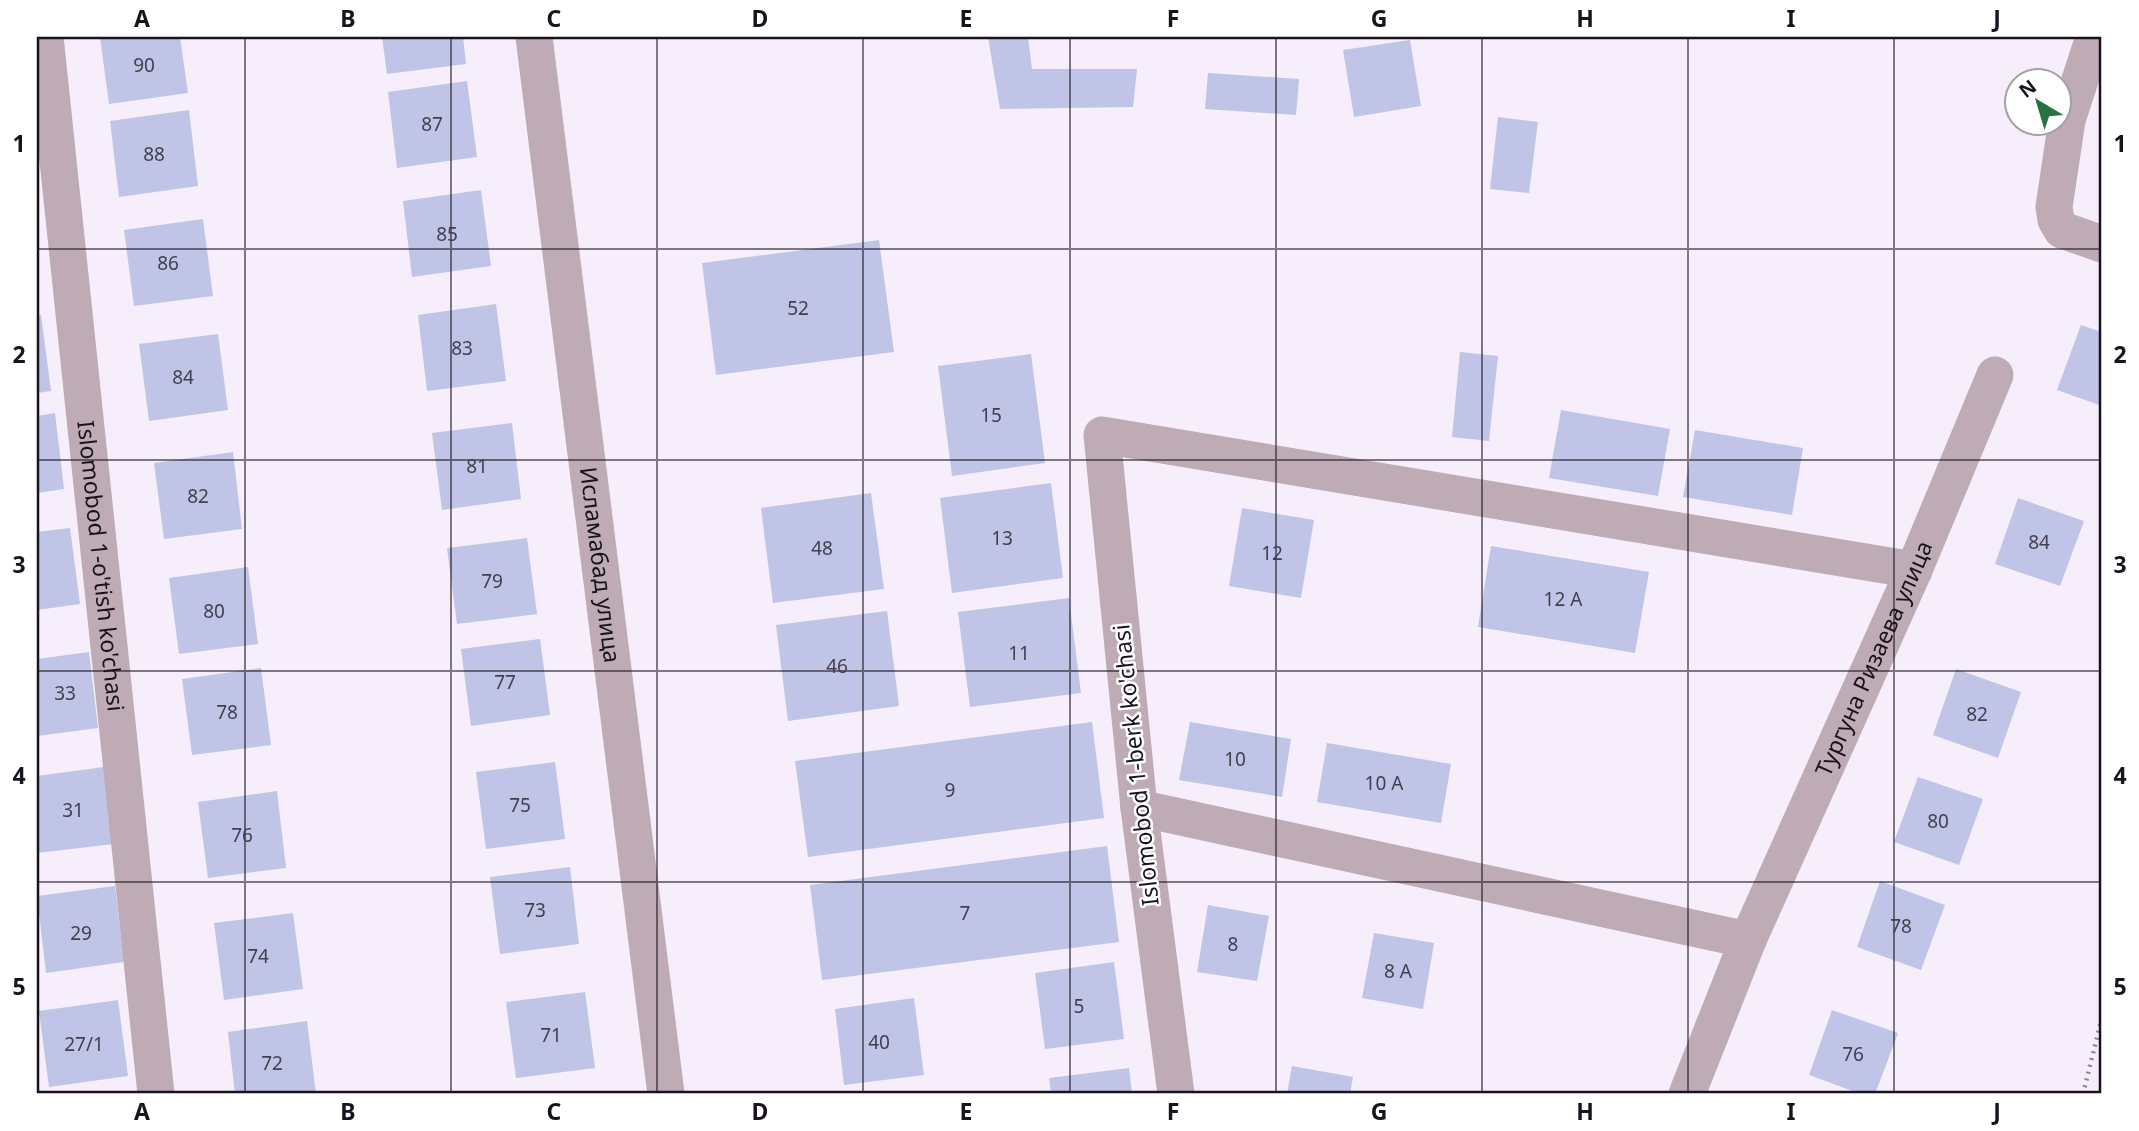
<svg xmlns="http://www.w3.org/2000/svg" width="2139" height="1131" font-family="'Noto Sans',sans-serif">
<rect width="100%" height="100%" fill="#f6eefb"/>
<g fill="#c0c4e6">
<path d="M 100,37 L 180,37 L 188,93 L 109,104 Z"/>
<path d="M 382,37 L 463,37 L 466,64 L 387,74 Z"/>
<path d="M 988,37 L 1028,37 L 1032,69 L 1137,69 L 1133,107 L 1000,109 Z"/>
<path d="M 1410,40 L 1421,106 L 1354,117 L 1343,50 Z"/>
<path d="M 1208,73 L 1299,79 L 1296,115 L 1205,109 Z"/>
<path d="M 467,81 L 477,157 L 397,168 L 388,92 Z"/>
<path d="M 189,110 L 198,186 L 119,197 L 110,121 Z"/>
<path d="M 1498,117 L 1538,122 L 1529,193 L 1490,189 Z"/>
<path d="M 481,190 L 491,266 L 412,277 L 403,201 Z"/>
<path d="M 203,219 L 213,296 L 134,306 L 124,230 Z"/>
<path d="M 879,240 L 894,352 L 716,375 L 702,263 Z"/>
<path d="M 496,304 L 506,381 L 427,391 L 418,315 Z"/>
<path d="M 37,315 L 41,315 L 51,391 L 37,393 Z"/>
<path d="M 2081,325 L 2102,332 L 2102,406 L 2057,390 Z"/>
<path d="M 218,334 L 228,410 L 149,421 L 139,344 Z"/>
<path d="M 1460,352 L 1498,356 L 1489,441 L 1452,437 Z"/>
<path d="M 1031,354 L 1045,463 L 952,476 L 938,366 Z"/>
<path d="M 1561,410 L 1670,429 L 1658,496 L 1549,478 Z"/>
<path d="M 55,413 L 64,489 L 37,493 L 37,416 Z"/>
<path d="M 512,423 L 521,499 L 442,510 L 432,433 Z"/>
<path d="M 1695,430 L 1803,448 L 1792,515 L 1683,497 Z"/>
<path d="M 233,452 L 242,529 L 164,539 L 154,463 Z"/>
<path d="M 1051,483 L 1063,578 L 952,593 L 940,498 Z"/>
<path d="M 871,493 L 884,589 L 773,603 L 761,508 Z"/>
<path d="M 2018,498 L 2084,521 L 2060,586 L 1995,564 Z"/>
<path d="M 1242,508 L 1314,520 L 1301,598 L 1229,586 Z"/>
<path d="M 70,528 L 80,604 L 37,610 L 37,532 Z"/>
<path d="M 527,538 L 537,614 L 457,624 L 447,548 Z"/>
<path d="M 1491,546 L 1649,572 L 1635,653 L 1478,627 Z"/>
<path d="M 248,567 L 258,644 L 179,654 L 169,578 Z"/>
<path d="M 1069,598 L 1081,693 L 970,707 L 958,612 Z"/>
<path d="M 887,611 L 899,706 L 788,721 L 776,625 Z"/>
<path d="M 540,639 L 550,715 L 471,726 L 461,649 Z"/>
<path d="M 89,652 L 98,728 L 37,736 L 37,659 Z"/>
<path d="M 261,668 L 271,745 L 192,755 L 182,679 Z"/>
<path d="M 1956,669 L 2021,692 L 1998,758 L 1933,735 Z"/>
<path d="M 1092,722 L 1104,818 L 808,857 L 795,761 Z"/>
<path d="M 1190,722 L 1291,739 L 1282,797 L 1179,780 Z"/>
<path d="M 1327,743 L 1451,764 L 1441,823 L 1317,802 Z"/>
<path d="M 555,762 L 565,839 L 486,849 L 476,772 Z"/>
<path d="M 104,767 L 114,844 L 37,853 L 37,776 Z"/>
<path d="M 1918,777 L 1983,799 L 1959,865 L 1894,842 Z"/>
<path d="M 277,791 L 286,868 L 208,878 L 198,802 Z"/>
<path d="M 1107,846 L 1119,942 L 822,980 L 810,885 Z"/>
<path d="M 570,867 L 579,944 L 500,954 L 490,877 Z"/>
<path d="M 1880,881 L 1945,905 L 1921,970 L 1857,947 Z"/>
<path d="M 115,886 L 124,962 L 46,973 L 37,896 Z"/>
<path d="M 1208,905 L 1269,916 L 1257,981 L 1197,972 Z"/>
<path d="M 293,913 L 303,989 L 224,1000 L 214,923 Z"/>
<path d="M 1374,933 L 1434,943 L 1423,1009 L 1362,998 Z"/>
<path d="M 1114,962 L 1124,1039 L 1045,1049 L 1035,973 Z"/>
<path d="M 585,992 L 595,1068 L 516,1078 L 506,1002 Z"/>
<path d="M 914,998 L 924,1075 L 844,1085 L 835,1009 Z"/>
<path d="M 118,1000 L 128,1076 L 49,1087 L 39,1011 Z"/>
<path d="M 1832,1010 L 1898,1033 L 1875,1094 L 1861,1094 L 1809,1075 Z"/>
<path d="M 307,1021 L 316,1094 L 235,1094 L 228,1032 Z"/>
<path d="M 1292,1066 L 1353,1077 L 1350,1094 L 1287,1094 Z"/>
<path d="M 1129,1068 L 1132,1094 L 1051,1094 L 1049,1078 Z"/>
</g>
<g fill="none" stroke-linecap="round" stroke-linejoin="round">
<path stroke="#8e8793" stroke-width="4.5" stroke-dasharray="2 5" stroke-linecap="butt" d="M 2083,1094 L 2102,1017"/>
<g stroke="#bfabb6" stroke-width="37">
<path id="s1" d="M 45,37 L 156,1094"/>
<path id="s2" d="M 534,37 L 666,1094"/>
<path d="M 2094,37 L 2067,120 L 2054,207 L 2056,220 L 2062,230 L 2102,244"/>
<path d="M 1139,808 L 1748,940"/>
<path d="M 1176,1094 L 1139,808 L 1102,435 L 1914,570"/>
<path id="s3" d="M 1687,1094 L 1748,940 L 1914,570 L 1995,375"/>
</g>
</g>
<path fill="none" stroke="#19131e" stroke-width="2" stroke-opacity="0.55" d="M 245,37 L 245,1094M 451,37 L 451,1094M 657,37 L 657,1094M 863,37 L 863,1094M 1070,37 L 1070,1094M 1276,37 L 1276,1094M 1482,37 L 1482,1094M 1688,37 L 1688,1094M 1894,37 L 1894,1094M 37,249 L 2102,249M 37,460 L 2102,460M 37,671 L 2102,671M 37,882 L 2102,882"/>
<g text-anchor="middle" stroke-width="5" stroke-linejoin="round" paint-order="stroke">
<g font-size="19" fill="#433f50">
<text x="144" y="72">90</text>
<text x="432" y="131">87</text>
<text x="154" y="161">88</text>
<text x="447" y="241">85</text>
<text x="168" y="270">86</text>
<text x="798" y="315">52</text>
<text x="462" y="355">83</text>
<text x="183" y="384">84</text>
<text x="991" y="422">15</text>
<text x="477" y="473">81</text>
<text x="198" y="503">82</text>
<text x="1002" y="545">13</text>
<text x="2039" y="549">84</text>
<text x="822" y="555">48</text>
<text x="1272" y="560">12</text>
<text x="492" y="588">79</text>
<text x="1563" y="606">12 A</text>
<text x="214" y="618">80</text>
<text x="1019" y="660">11</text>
<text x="837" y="673">46</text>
<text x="505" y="689">77</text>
<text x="65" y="700">33</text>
<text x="227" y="719">78</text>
<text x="1977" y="721">82</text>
<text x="1235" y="766">10</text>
<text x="1384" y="790">10 A</text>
<text x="950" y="797">9</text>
<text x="520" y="812">75</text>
<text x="73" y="817">31</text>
<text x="1938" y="828">80</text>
<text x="242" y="842">76</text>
<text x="535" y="917">73</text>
<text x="965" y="920">7</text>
<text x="1901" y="933">78</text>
<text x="81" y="940">29</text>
<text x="1233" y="951">8</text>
<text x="258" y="963">74</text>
<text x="1398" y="978">8 A</text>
<text x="1079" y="1013">5</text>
<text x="551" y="1042">71</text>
<text x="879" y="1049">40</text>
<text x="84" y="1051">27/1</text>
<text x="1853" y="1061">76</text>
<text x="272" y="1070">72</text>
</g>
<g font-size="23" fill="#19131e" stroke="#fff">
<text dy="8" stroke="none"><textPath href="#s1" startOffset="532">Islomobod 1-o'tish ko'chasi</textPath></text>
<text dy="8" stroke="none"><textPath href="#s2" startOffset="532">Исламабад улица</textPath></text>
<text dy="8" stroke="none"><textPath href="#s3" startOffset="474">Тургуна Ризаева улица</textPath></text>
<text transform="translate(1136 765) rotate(-96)" y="8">Islomobod 1-berk ko'chasi</text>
</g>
</g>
<rect width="2139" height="1131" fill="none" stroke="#ffffff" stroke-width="77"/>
<g transform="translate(2038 102) rotate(322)"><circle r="33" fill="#ffffff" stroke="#a3a1a5" stroke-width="2"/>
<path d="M0-5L12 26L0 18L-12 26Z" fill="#28723f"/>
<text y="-10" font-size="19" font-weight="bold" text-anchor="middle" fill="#19131e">N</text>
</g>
<rect x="38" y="38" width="2062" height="1054" fill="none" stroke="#19131e" stroke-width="2.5"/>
<g font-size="23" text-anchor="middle" font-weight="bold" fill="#19131e">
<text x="142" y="27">A</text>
<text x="348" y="27">B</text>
<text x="554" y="27">C</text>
<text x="760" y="27">D</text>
<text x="966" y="27">E</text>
<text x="1173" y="27">F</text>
<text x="1379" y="27">G</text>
<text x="1585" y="27">H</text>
<text x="1791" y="27">I</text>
<text x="1997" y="27">J</text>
<text x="19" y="152">1</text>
<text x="2120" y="152">1</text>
<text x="19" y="363">2</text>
<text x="2120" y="363">2</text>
<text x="19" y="573">3</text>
<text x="2120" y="573">3</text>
<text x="19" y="784">4</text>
<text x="2120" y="784">4</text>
<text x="19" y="995">5</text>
<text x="2120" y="995">5</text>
<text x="142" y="1120">A</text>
<text x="348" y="1120">B</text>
<text x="554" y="1120">C</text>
<text x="760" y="1120">D</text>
<text x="966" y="1120">E</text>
<text x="1173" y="1120">F</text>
<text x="1379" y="1120">G</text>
<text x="1585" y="1120">H</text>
<text x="1791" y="1120">I</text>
<text x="1997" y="1120">J</text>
</g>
</svg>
